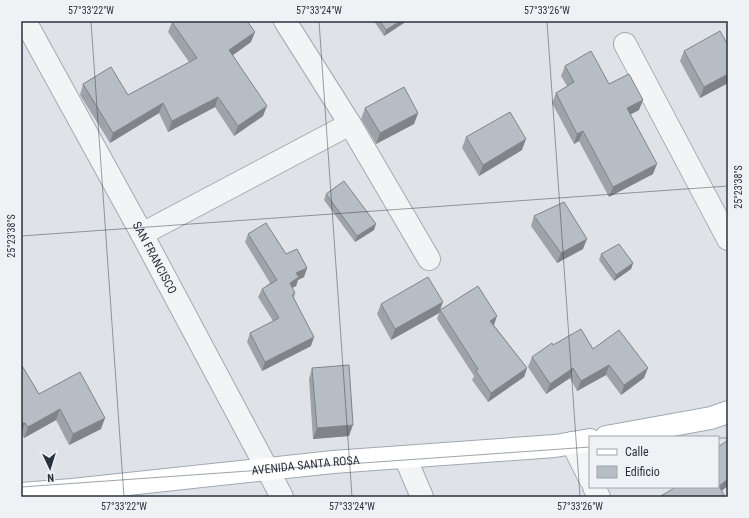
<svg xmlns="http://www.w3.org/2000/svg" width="749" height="518" font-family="'Roboto Condensed',sans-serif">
<rect width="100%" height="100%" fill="#dfe3e8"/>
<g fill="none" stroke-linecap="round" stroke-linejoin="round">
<defs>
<g id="minor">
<path id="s1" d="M 25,21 L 142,234 L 282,497"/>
<path d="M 285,21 L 350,124 L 429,259"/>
<path d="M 625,44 L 728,239"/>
<path d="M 142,234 L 350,124"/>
<path d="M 572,443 L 590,479"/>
<path d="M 405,457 L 422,497"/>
<path d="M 594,487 L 599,497"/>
</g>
<g id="major">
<path d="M 606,437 L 711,418 L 728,412"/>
<path id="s2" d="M 21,494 L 72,490 L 333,462 L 555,446 L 590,440"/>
</g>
</defs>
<use href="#minor" stroke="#a5aab2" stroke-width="24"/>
<use href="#major" stroke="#9fa8b3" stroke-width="24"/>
<use href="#minor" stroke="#f2f4f6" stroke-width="22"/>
<use href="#major" stroke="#fff" stroke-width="22"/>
</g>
<g fill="#9da3a9">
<path d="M 374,21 L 407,21 L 384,36 Z"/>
<path d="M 172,22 L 251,42 L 233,55 L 263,116 L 234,136 L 215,107 L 168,132 L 159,113 L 110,143 L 80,95 L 83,84 L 128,95 L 189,62 L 168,32 Z"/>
<path d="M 728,45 L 728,83 L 700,98 L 680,61 L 684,51 Z"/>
<path d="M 565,66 L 609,84 L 639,110 L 630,115 L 653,174 L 609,197 L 579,141 L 574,144 L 552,103 L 556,93 L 567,86 L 561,76 Z"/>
<path d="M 365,108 L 418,113 L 414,124 L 376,144 L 361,119 Z"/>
<path d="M 466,137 L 522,150 L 479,176 L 462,148 Z"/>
<path d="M 326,194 L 374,230 L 355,242 L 324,200 Z"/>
<path d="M 534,216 L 583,249 L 557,263 L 531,226 Z"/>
<path d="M 248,234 L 286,254 L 307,268 L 304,277 L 298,280 L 296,286 L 292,288 L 295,293 L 294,298 L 311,346 L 262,371 L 247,342 L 250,333 L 273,321 L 258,297 L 262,289 L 270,283 L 245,242 Z"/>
<path d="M 601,254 L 633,263 L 631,269 L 614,281 L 599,260 Z"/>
<path d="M 381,304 L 440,310 L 494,325 L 527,368 L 524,377 L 488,402 L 472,380 L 474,376 L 437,319 L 439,313 L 391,340 L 377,314 Z"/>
<path d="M 553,345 L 593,349 L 644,378 L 621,395 L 606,375 L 577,391 L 570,378 L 546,394 L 528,367 L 532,357 Z"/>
<path d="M 21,364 L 39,394 L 101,429 L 69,445 L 56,420 L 24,438 L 21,434 Z"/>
<path d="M 312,368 L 349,436 L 313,439 L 309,379 Z"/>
</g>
<g fill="#808489">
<path d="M 400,21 L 407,21 L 384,36 L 386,30 Z"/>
<path d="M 255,32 L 251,42 L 226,60 L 229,50 Z"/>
<path d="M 728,74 L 728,83 L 700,98 L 704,87 Z"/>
<path d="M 218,97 L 215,107 L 168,132 L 172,121 Z"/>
<path d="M 643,100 L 639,110 L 623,118 L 627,108 Z"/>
<path d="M 163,103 L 159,113 L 110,143 L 113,133 Z"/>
<path d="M 267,106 L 263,116 L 234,136 L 238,126 Z"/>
<path d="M 418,113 L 414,124 L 376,144 L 380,133 Z"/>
<path d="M 583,131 L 579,141 L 574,144 L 577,134 Z"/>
<path d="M 526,139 L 522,150 L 479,176 L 483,165 Z"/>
<path d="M 657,164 L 653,174 L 609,197 L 613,187 Z"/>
<path d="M 376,224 L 374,230 L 355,242 L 357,236 Z"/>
<path d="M 587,239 L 583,249 L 557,263 L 561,253 Z"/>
<path d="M 633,263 L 631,269 L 614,281 L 616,275 Z"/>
<path d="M 307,268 L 304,277 L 298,280 L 296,286 L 286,291 L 290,283 L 296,273 Z"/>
<path d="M 443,302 L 439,313 L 391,340 L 395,329 Z"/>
<path d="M 497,316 L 494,325 L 486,329 L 490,321 Z"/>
<path d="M 314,337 L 311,346 L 262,371 L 265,362 Z"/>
<path d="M 609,365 L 606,375 L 577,391 L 581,381 Z"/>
<path d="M 527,368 L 524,377 L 488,402 L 491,393 Z"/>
<path d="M 573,368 L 570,378 L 546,394 L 550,384 Z"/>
<path d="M 648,368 L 644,378 L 621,395 L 624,385 Z"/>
<path d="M 60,409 L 56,420 L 24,438 L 28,427 Z"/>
<path d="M 105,418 L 101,429 L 69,445 L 73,434 Z"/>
<path d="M 21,423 L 25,423 L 21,434 Z"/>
<path d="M 353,425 L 349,436 L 313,439 L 317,428 Z"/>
<path d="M 728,479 L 728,486 L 715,496 L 719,486 Z"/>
</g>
<g fill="#b7bdc4" stroke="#808489">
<path d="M 173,21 L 247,21 L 255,32 L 229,50 L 267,106 L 238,126 L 218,97 L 172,121 L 163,103 L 113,133 L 83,84 L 111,67 L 128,95 L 197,58 L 172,22 Z"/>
<path d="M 380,21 L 400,21 L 386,30 Z"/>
<path d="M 720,31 L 728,45 L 728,74 L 704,87 L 684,51 Z"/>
<path d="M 591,51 L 609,84 L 629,74 L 643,100 L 627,108 L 657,164 L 613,187 L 583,131 L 577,134 L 556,93 L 574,82 L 565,66 Z"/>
<path d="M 404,87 L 418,113 L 380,133 L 365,108 Z"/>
<path d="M 510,112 L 526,139 L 483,165 L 466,137 Z"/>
<path d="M 344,181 L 376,224 L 357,236 L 326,194 Z"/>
<path d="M 564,202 L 587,239 L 561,253 L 534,216 Z"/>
<path d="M 266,223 L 286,254 L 297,249 L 307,268 L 296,273 L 299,277 L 290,283 L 295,293 L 292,295 L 314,337 L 265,362 L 250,333 L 279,318 L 262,289 L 277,280 L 248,234 Z"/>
<path d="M 619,244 L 633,263 L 616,275 L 601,254 Z"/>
<path d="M 428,277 L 443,302 L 395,329 L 381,304 Z"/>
<path d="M 478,286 L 497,316 L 490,321 L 527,368 L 491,393 L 476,371 L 478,369 L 440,310 Z"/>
<path d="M 581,329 L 593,349 L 619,330 L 648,368 L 624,385 L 609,365 L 581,381 L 573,368 L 550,384 L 532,357 L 552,343 L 553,345 Z"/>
<path d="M 21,364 L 39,394 L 80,372 L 105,418 L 73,434 L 60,409 L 28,427 L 25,423 L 21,423 Z"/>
<path d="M 349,365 L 353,425 L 317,428 L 312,368 Z"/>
<path d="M 728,440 L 728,479 L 719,486 L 724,495 L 721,497 L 659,497 L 676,487 L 718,487 L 718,447 Z"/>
</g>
<path fill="none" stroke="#29323e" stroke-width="1" stroke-opacity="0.45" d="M 91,21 L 124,497M 319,21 L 352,497M 547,21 L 580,497M 21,236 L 728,186M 718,438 L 728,438M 21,487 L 590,447"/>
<g text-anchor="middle" stroke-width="4" stroke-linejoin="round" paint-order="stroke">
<g font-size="12" fill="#29323e" stroke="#eff2f5">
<text dy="4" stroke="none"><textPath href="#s1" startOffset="270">SAN FRANCISCO</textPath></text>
<text dy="4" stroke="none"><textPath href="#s2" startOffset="286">AVENIDA SANTA ROSA</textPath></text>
</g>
</g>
<rect width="749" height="518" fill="none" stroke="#eff2f5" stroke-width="44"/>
<rect x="589" y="436" width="130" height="52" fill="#eff2f5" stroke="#a0a5ac"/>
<rect x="597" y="449" width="20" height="6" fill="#ffffff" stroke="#a0a5ac"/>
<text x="625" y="456" font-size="12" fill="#29323e">Calle</text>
<rect x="597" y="466" width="20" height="12" fill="#b7bdc4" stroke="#a0a5ac"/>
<text x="625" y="476" font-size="12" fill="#29323e">Edificio</text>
<g transform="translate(50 468) rotate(176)" stroke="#eff2f5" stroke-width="3" paint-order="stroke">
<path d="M0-3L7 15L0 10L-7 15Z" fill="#29323e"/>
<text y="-6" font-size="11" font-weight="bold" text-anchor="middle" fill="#29323e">N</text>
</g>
<rect x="22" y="22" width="705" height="474" fill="none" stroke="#29323e" stroke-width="1.5"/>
<g font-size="10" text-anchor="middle" fill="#29323e">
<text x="91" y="14">57°33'22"W</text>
<text x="319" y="14">57°33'24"W</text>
<text x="547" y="14">57°33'26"W</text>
<text transform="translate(738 187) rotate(-90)" y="4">25°23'38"S</text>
<text transform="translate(11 236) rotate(-90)" y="4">25°23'38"S</text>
<text x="124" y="510">57°33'22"W</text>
<text x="352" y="510">57°33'24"W</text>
<text x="580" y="510">57°33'26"W</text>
</g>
</svg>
